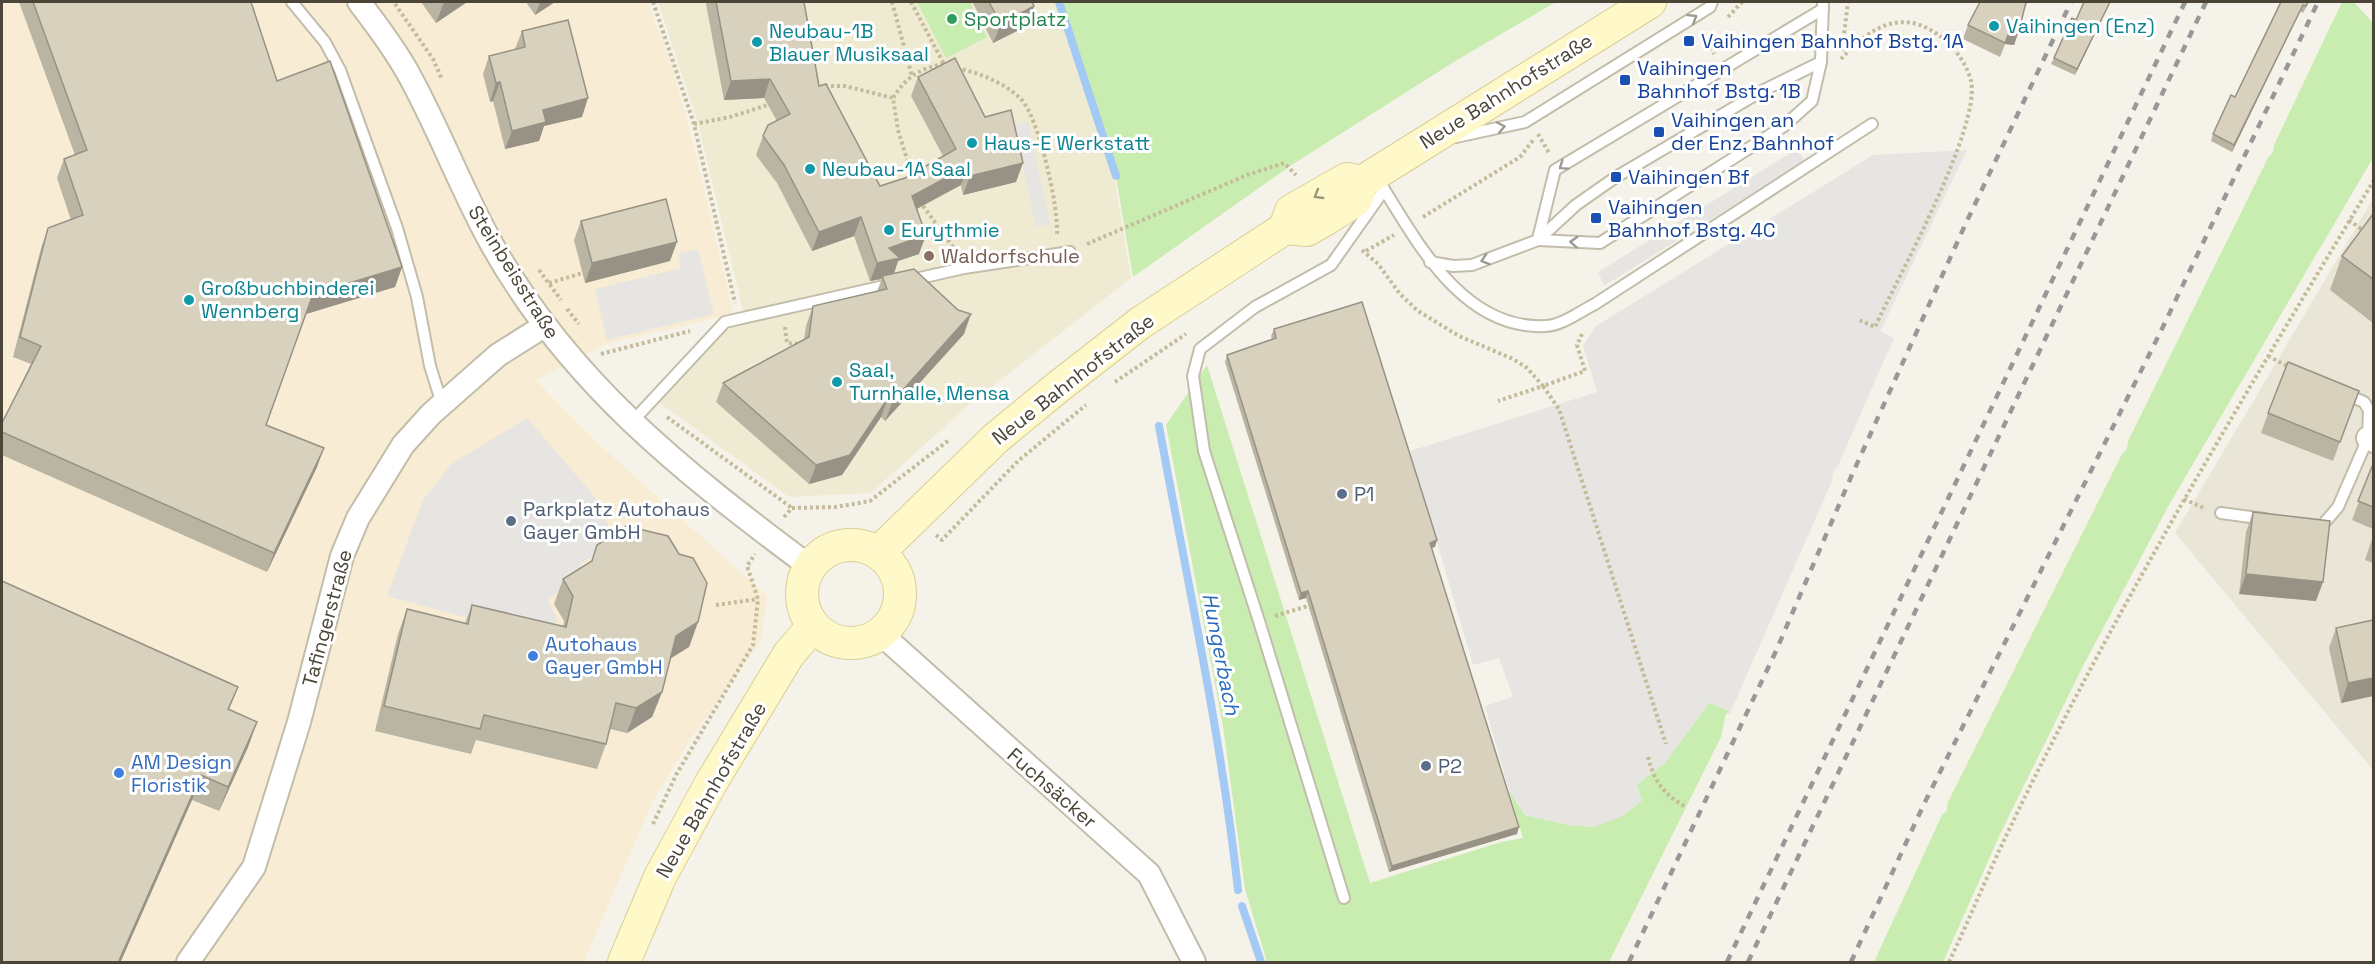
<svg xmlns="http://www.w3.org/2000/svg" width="2375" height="964" font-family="'Space Grotesk',sans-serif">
<rect width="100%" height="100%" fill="#f5f3e9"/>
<path fill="#eae6d7" d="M 2373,199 L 2373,770 L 2175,533 Z"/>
<path fill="#f8edd4" d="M 2,2 L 648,2 L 672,67 L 688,123 L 734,314 L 606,344 L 536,380 L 600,445 L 767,596 L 761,640 L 690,740 L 653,801 L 584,962 L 2,962 Z"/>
<path fill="#efebd2" d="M 658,2 L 1057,2 L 1114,177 L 1131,278 L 970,404 L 871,493 L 789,497 L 657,401 L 728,326 L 745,319 L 698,124 Z"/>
<g fill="#c9ecb0">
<path d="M 917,2 L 970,2 L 987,37 L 946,58 Z"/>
<path d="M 1058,2 L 1556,2 L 1457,60 L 1290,166 L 1133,277 L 1116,177 Z"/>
<path d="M 2342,2 L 2354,2 L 2373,23 L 2373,158 L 2170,503 L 2083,666 L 2002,830 L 1943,962 L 1874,962 L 1942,815 L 1947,810 L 1948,802 L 2122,454 L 2127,449 L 2128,441 L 2268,158 L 2273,152 L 2274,145 Z"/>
<path d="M 1207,365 L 1370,883 L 1501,842 L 1523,838 L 1509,790 L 1525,815 L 1569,825 L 1594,827 L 1637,784 L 1665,763 L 1709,702 L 1731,712 L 1726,714 L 1721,737 L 1609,962 L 1267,962 L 1245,889 L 1223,726 L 1166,425 Z"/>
</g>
<g fill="#e7e5e1">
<path d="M 1028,122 L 1050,224 L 1036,227 L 1014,125 Z"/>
<path d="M 1797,149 L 1805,161 L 1604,286 L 1598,272 Z"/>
<path d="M 1967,150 L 1881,330 L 1877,329 L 1894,338 L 1837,468 L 1834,469 L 1832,481 L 1731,711 L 1709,703 L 1665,763 L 1637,784 L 1642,801 L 1621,817 L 1594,827 L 1569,825 L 1525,815 L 1509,790 L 1485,706 L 1513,697 L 1499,658 L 1473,665 L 1410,451 L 1597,392 L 1583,346 L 1596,326 L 1873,155 Z"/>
<path d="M 698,249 L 714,314 L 607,340 L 595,289 L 681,268 L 678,254 Z"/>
<path d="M 527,418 L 596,498 L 616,543 L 581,563 L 579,577 L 547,600 L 557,618 L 549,640 L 387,596 L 423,500 L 451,464 Z"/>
</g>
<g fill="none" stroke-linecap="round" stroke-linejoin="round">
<g stroke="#a3c9f5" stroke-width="8">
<path d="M 1059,2 L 1116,176"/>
<path d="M 1159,426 C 1187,580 1221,734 1238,890"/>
<path d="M 1242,906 L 1261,962"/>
</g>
<defs>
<g id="lane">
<path d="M 292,2 L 325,42 L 340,70 L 397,228 L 417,297 L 430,366 L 442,404"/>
<path d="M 1456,137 L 1525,122 L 1710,7 L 1712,2"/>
<path d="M 1382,186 C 1418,244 1464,330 1545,326 C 1561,326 1581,311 1595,304 L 1872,124"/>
<path d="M 1538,239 L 1555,170 L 1823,9"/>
<path d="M 1538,240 L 1600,243 L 1784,126 L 1812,101 L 1821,62 L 1823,2"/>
<path d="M 1430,262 L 1453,266 L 1472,265 L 1538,240 L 1576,205 L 1616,177 L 1762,91 L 1821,62"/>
<path d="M 911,280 L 964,268 L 1070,252"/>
<path d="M 631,423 L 725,322 L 893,284"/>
<path d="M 2221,513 L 2265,519"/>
<path d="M 2316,527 L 2320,528 L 2338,507 L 2368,438 L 2369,410 L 2364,402 L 2345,394"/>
<path d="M 1344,898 L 1259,621 L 1204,451 L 1193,376 L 1200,349 L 1255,307 L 1331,265 L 1384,190"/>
</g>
<g id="street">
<path d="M 359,2 C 376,24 394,48 408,73 C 438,127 460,186 490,241 C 567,381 683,472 809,566"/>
<path d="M 2368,438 L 2374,441"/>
<path d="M 881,634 L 1149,874 L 1194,962"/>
<path d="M 188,962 L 254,867 L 299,722 L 342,556 L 358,518 L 403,445 L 431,414 L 498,355 L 544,326"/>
</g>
<g id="secondary">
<path d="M 1285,228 L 1291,211 L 1347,179 L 1362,182"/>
<circle cx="851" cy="594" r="49"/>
<path d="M 879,552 L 996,438 L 1058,387 L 1140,323 L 1285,228 L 1307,230 L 1326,219 L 1356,200 L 1362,182 L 1650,2"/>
<path d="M 624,962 L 660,877 L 711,783 L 789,654 L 813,626"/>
</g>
</defs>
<use href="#lane" stroke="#c2bdab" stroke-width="14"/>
<use href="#street" stroke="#c2bdab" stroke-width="26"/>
<use href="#secondary" stroke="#d8cf96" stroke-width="34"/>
<g stroke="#c4bb9b" stroke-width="4" stroke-dasharray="3 3" stroke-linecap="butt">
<path d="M 653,2 L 694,124 L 735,303"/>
<path d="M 892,2 L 912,76"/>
<path d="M 911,2 L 944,64"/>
<path d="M 395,4 L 433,59 L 442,79"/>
<path d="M 1728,17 L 1742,2"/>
<path d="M 1701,32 L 1714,54"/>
<path d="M 1842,51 L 1848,2"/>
<path d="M 1841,59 C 1861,37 1888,14 1920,25 C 1944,34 1965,57 1971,81 C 1981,128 1897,279 1875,327 L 1859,320"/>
<path d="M 957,68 C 979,73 1003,82 1020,98 C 1039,116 1059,209 1057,235"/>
<path d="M 825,86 L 845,86 L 893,98"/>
<path d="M 694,124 L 730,117 L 771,104"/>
<path d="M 1538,134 L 1549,153"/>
<path d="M 913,179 L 898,130 L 893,98 C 906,77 920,68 944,64"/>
<path d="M 923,206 L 956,251"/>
<path d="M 1423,217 L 1520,157 L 1534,139"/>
<path d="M 2349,220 L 2365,232"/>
<path d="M 1087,244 L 1247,175 L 1284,163 L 1296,175"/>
<path d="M 1362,250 L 1378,264 L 1400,294 L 1418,311 L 1459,336 L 1513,359 L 1527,368 L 1543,386 L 1498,401"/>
<path d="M 1366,251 L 1394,235"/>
<path d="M 539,270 L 561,300"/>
<path d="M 549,283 L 583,273"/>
<path d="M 567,309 L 579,324"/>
<path d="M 785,327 L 787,343 L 800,344"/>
<path d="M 1582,334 L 1577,345 L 1585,371 L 1543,386 L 1559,409 L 1666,744"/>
<path d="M 601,354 L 690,331"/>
<path d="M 2268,356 L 2289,367"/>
<path d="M 1115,382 L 1186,334"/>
<path d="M 667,417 L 792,508"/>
<path d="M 2184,499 L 2206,509"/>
<path d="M 784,517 L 792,508 L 836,507 L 870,501 L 949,440"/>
<path d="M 936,535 L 942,540 L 1018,461 L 1086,405"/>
<path d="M 716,605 L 758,599"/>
<path d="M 1275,616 L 1311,605"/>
<path d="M 1648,757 C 1654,781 1664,795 1686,807"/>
<path d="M 653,824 L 676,775 L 753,645 L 758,599 L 747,566 L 755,554"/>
<path d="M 1949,962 C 1969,920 1987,876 2007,834 C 2115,608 2245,394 2374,180"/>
</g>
<use href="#lane" stroke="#fff" stroke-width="10"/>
<use href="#street" stroke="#fff" stroke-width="22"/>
<use href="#secondary" stroke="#fff9ca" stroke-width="32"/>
<g stroke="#989898" stroke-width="4.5" stroke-dasharray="8 8" stroke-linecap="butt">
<path d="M 1629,962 L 1776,651 L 1851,477 L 1966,223 L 2071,2"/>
<path d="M 1727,962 L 2185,2"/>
<path d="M 1748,962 L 2206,2"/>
<path d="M 1851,962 L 1924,804 L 2160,333 L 2318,2"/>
</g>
</g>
<g fill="#bab4a3">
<path d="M 19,2 L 251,2 L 277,81 L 402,267 L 395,287 L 306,314 L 266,425 L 317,467 L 267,572 L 2,455 L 2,423 L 31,364 L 13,357 L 41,248 L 48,228 L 71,220 L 57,178 L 64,159 L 75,155 Z"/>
<path d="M 421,2 L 467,2 L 436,23 Z"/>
<path d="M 526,2 L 555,2 L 535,15 Z"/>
<path d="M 707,2 L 804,2 L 819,86 L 880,186 L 905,178 L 943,156 L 911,96 L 918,77 L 1016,182 L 963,195 L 961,185 L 917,209 L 919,254 L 898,261 L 894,274 L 964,334 L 885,421 L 881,417 L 842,475 L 809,484 L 716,402 L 723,383 L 804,340 L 806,326 L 813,306 L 877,291 L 882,279 L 870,281 L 854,236 L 812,251 L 777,183 L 756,155 L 763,136 L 777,121 L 764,98 L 724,100 L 706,4 Z"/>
<path d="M 974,2 L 1032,2 L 1034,6 L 1027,26 L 993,43 L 973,3 Z"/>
<path d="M 1980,2 L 2028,2 L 2025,7 L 2014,45 L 2005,44 L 2000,57 L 1963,39 L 1968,25 Z"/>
<path d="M 2084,2 L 2110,2 L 2075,75 L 2051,64 L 2054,58 L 2076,20 Z"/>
<path d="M 2279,2 L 2309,2 L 2303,13 L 2300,11 L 2232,152 L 2211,141 L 2213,134 L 2235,97 L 2280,2 Z"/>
<path d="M 522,31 L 582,117 L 544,126 L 539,141 L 505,149 L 493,101 L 490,102 L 483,74 L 489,56 L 515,49 Z"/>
<path d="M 2373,214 L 2373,323 L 2330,290 L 2342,256 Z"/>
<path d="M 581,221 L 670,261 L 585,283 L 574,240 Z"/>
<path d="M 1274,329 L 1435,547 L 1431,548 L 1517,834 L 1389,872 L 1306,598 L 1299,600 L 1225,362 L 1227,355 L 1272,339 L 1271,336 Z"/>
<path d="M 2359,391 L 2333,461 L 2261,433 L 2268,413 Z"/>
<path d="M 2373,464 L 2373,529 L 2352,520 Z"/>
<path d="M 2253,512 L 2316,601 L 2239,594 L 2246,532 Z"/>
<path d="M 2373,536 L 2373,563 L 2365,560 Z"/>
<path d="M 597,545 L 698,622 L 689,647 L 670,659 L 662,692 L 652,717 L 627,733 L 610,729 L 606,744 L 597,769 L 476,740 L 471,754 L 375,731 L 398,634 L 407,609 L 465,623 L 472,605 L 563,627 L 564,621 L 554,604 L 563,579 L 591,562 Z"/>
<path d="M 2373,620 L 2373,696 L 2341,703 L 2329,648 L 2336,628 Z"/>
<path d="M 238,687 L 229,710 L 257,722 L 248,747 L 219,811 L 192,800 L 120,963 L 2,963 Z"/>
</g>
<g fill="#979285">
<path d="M 444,2 L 467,2 L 436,23 Z"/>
<path d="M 542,2 L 555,2 L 535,15 L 540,3 Z"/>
<path d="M 2110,2 L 2075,75 L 2077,69 Z"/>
<path d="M 2303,5 L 2300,11 L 2232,152 L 2234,145 Z"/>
<path d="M 1034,6 L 1027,26 L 993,43 L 1001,24 Z"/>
<path d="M 2010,30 L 2019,31 L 2014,45 L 2005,44 L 2000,57 Z"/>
<path d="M 770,79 L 764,98 L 724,100 L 731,81 Z"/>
<path d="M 500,82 L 493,101 L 490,102 L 496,83 Z"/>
<path d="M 588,98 L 582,117 L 544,126 L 539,141 L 505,149 L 512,131 L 543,110 Z"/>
<path d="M 1023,163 L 1016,182 L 963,195 L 970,176 Z"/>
<path d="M 968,166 L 961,185 L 905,215 L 912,196 Z"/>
<path d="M 861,217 L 854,236 L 812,251 L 819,232 Z"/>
<path d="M 926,235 L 919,254 L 898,261 L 893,276 L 882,276 L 881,279 L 870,281 L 877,263 L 889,248 Z"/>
<path d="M 677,242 L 670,261 L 585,283 L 592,263 Z"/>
<path d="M 402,267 L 395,287 L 306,314 L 313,294 Z"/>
<path d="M 971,314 L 964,334 L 885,421 L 893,401 Z"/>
<path d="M 888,398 L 881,417 L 842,475 L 809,484 L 816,465 Z"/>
<path d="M 324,448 L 317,467 L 267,572 L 274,553 Z"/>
<path d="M 1437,540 L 1435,547 L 1427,549 L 1430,543 Z"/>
<path d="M 2246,574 L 2323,582 L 2316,601 L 2239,594 Z"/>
<path d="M 1308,591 L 1306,598 L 1299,600 L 1301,593 Z"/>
<path d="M 698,622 L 689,647 L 666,661 L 676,636 Z"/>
<path d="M 2373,678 L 2373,696 L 2341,703 L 2348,683 Z"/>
<path d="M 662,692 L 652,717 L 627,733 L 636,708 Z"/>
<path d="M 257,722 L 248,747 L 219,811 L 228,787 Z"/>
<path d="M 201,775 L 192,800 L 120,963 L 118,963 Z"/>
<path d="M 1519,827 L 1517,834 L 1389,872 L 1392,866 Z"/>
</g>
<g fill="#d8d1be" stroke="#979285" stroke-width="1.5">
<path d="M 33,2 L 251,2 L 277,81 L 330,61 L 402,267 L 313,294 L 266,425 L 324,448 L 274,553 L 2,432 L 2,423 L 41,346 L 20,337 L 48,228 L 83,215 L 64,159 L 87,150 Z"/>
<path d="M 716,2 L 804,2 L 819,86 L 826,84 L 880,186 L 905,178 L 956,149 L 918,77 L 955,58 L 985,117 L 1011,110 L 1023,163 L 970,176 L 968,166 L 912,196 L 926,235 L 889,248 L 900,258 L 877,263 L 861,217 L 819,232 L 784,165 L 763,136 L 768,125 L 790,114 L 770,79 L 731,81 Z"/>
<path d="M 989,2 L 1032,2 L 1034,6 L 1001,24 Z"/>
<path d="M 1980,2 L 2026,2 L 2019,31 L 2010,30 L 2005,43 L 1968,25 Z"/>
<path d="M 2084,2 L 2110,2 L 2077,69 L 2054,58 L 2072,18 L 2076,20 Z"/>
<path d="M 2281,2 L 2308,2 L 2306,6 L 2303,5 L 2234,145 L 2213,134 L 2231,95 L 2235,97 Z"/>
<path d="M 568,20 L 588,98 L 543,110 L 546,122 L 512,131 L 500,82 L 496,83 L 489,56 L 525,47 L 522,31 Z"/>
<path d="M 666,199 L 677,242 L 592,263 L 581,221 Z"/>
<path d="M 2373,214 L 2373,279 L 2342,256 Z"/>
<path d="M 914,269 L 958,310 L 971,314 L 893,401 L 888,398 L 850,455 L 816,465 L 723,383 L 809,337 L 813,306 L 887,289 L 882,276 Z"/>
<path d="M 1362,302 L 1437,540 L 1430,543 L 1519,827 L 1392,866 L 1308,591 L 1301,593 L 1227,355 L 1276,338 L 1274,329 Z"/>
<path d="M 2288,362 L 2359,391 L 2340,442 L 2268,413 Z"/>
<path d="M 2373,464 L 2373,507 L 2358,501 Z"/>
<path d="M 2253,512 L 2330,521 L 2323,582 L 2246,574 Z"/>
<path d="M 626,526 L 668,536 L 679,554 L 693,558 L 707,583 L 698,622 L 676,636 L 662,692 L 636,708 L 616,703 L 606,744 L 484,715 L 480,729 L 384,706 L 407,609 L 468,624 L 472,605 L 566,627 L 573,596 L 563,579 L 592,561 L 597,545 Z"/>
<path d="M 2,581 L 238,687 L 228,709 L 257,722 L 228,787 L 201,775 L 118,963 L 2,963 Z"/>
<path d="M 2373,620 L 2373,678 L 2348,683 L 2336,628 Z"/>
</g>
<defs><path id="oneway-chevron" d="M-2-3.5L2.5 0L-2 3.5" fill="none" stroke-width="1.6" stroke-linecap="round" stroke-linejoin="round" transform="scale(1.5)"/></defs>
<g stroke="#9b9991">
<use href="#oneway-chevron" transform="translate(1693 18) rotate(-32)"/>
<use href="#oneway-chevron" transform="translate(1501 127) rotate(-12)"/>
<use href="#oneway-chevron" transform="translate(1563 166) rotate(145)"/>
<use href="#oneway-chevron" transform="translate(1574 242) rotate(-177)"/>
<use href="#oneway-chevron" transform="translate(1485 260) rotate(162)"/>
</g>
<use stroke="#9b9679" href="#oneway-chevron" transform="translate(1318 195) rotate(150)"/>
<circle fill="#2e9e5b" stroke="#fff" stroke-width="2" cx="952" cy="19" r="6"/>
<g fill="#0f9aa8" stroke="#fff" stroke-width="2">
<circle cx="1994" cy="26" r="6"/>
<circle cx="757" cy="42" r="6"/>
<circle cx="972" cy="143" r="6"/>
<circle cx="810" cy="169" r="6"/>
<circle cx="889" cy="230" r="6"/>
<circle cx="189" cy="300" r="6"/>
<circle cx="837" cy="382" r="6"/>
</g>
<g fill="#1a4fb4" stroke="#fff" stroke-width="2">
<rect x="1683" y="35" width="12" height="12" rx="3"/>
<rect x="1619" y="74" width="12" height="12" rx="3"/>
<rect x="1653" y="126" width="12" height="12" rx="3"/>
<rect x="1610" y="171" width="12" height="12" rx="3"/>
<rect x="1590" y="212" width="12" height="12" rx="3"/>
</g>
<circle fill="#8d6e63" stroke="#fff" stroke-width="2" cx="929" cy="256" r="6"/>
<g fill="#5c6f8a" stroke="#fff" stroke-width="2">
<circle cx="1342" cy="494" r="6"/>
<circle cx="511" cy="521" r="6"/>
<circle cx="1426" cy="766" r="6"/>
</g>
<g fill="#3f7fe0" stroke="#fff" stroke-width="2">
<circle cx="533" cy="656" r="6"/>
<circle cx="119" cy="773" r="6"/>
</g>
<g text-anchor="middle" stroke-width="6" stroke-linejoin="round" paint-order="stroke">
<g font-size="20" fill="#27864d" stroke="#fff" text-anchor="start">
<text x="964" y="26">Sportplatz</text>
</g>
<g font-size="20" fill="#0d838f" stroke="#fff" text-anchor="start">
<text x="2006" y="33">Vaihingen (Enz)</text>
<text x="769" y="38">Neubau-1B<tspan x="769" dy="23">Blauer Musiksaal</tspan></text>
<text x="984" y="150">Haus-E Werkstatt</text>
<text x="822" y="176">Neubau-1A Saal</text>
<text x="901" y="237">Eurythmie</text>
<text x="201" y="295">Großbuchbinderei<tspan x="201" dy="23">Wennberg</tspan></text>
<text x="849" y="377">Saal,<tspan x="849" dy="23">Turnhalle, Mensa</tspan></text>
</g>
<g font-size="20" fill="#164399" stroke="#fff" text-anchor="start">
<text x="1701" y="48">Vaihingen Bahnhof Bstg. 1A</text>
<text x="1637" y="75">Vaihingen<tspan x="1637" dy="23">Bahnhof Bstg. 1B</tspan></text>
<text x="1671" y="127">Vaihingen an<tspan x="1671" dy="23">der Enz, Bahnhof</tspan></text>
<text x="1628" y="184">Vaihingen Bf</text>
<text x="1608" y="214">Vaihingen<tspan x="1608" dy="23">Bahnhof Bstg. 4C</tspan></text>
</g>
<g font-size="20" fill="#4a4537" stroke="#fff">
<text transform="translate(1506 91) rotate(-32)" y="7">Neue Bahnhofstraße</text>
<text transform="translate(514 272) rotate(58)" y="7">Steinbeisstraße</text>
<text transform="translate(1073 379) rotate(-38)" y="7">Neue Bahnhofstraße</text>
<text transform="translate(327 618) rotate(-75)" y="7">Tafingerstraße</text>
<text transform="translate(1052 788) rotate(41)" y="7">Fuchsäcker</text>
<text transform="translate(711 790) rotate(-60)" y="7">Neue Bahnhofstraße</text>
</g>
<g font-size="20" fill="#785e54" stroke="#fff" text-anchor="start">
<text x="941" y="263">Waldorfschule</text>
</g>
<g font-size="20" fill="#4e5e75" stroke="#fff" text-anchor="start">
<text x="1354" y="501">P1</text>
<text x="523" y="516">Parkplatz Autohaus<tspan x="523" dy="23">Gayer GmbH</tspan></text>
<text x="1438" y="773">P2</text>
</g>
<g font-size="20" fill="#366cbe" stroke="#fff" text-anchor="start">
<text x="545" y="651">Autohaus<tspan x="545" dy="23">Gayer GmbH</tspan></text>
<text x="131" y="769">AM Design<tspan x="131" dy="23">Floristik</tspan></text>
</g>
<g font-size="21" font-style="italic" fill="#286cbd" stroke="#fff">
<text transform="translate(1221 654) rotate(79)" y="7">Hungerbach</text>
</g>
</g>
<rect width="2375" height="964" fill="none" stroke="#4a4537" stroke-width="6"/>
</svg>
